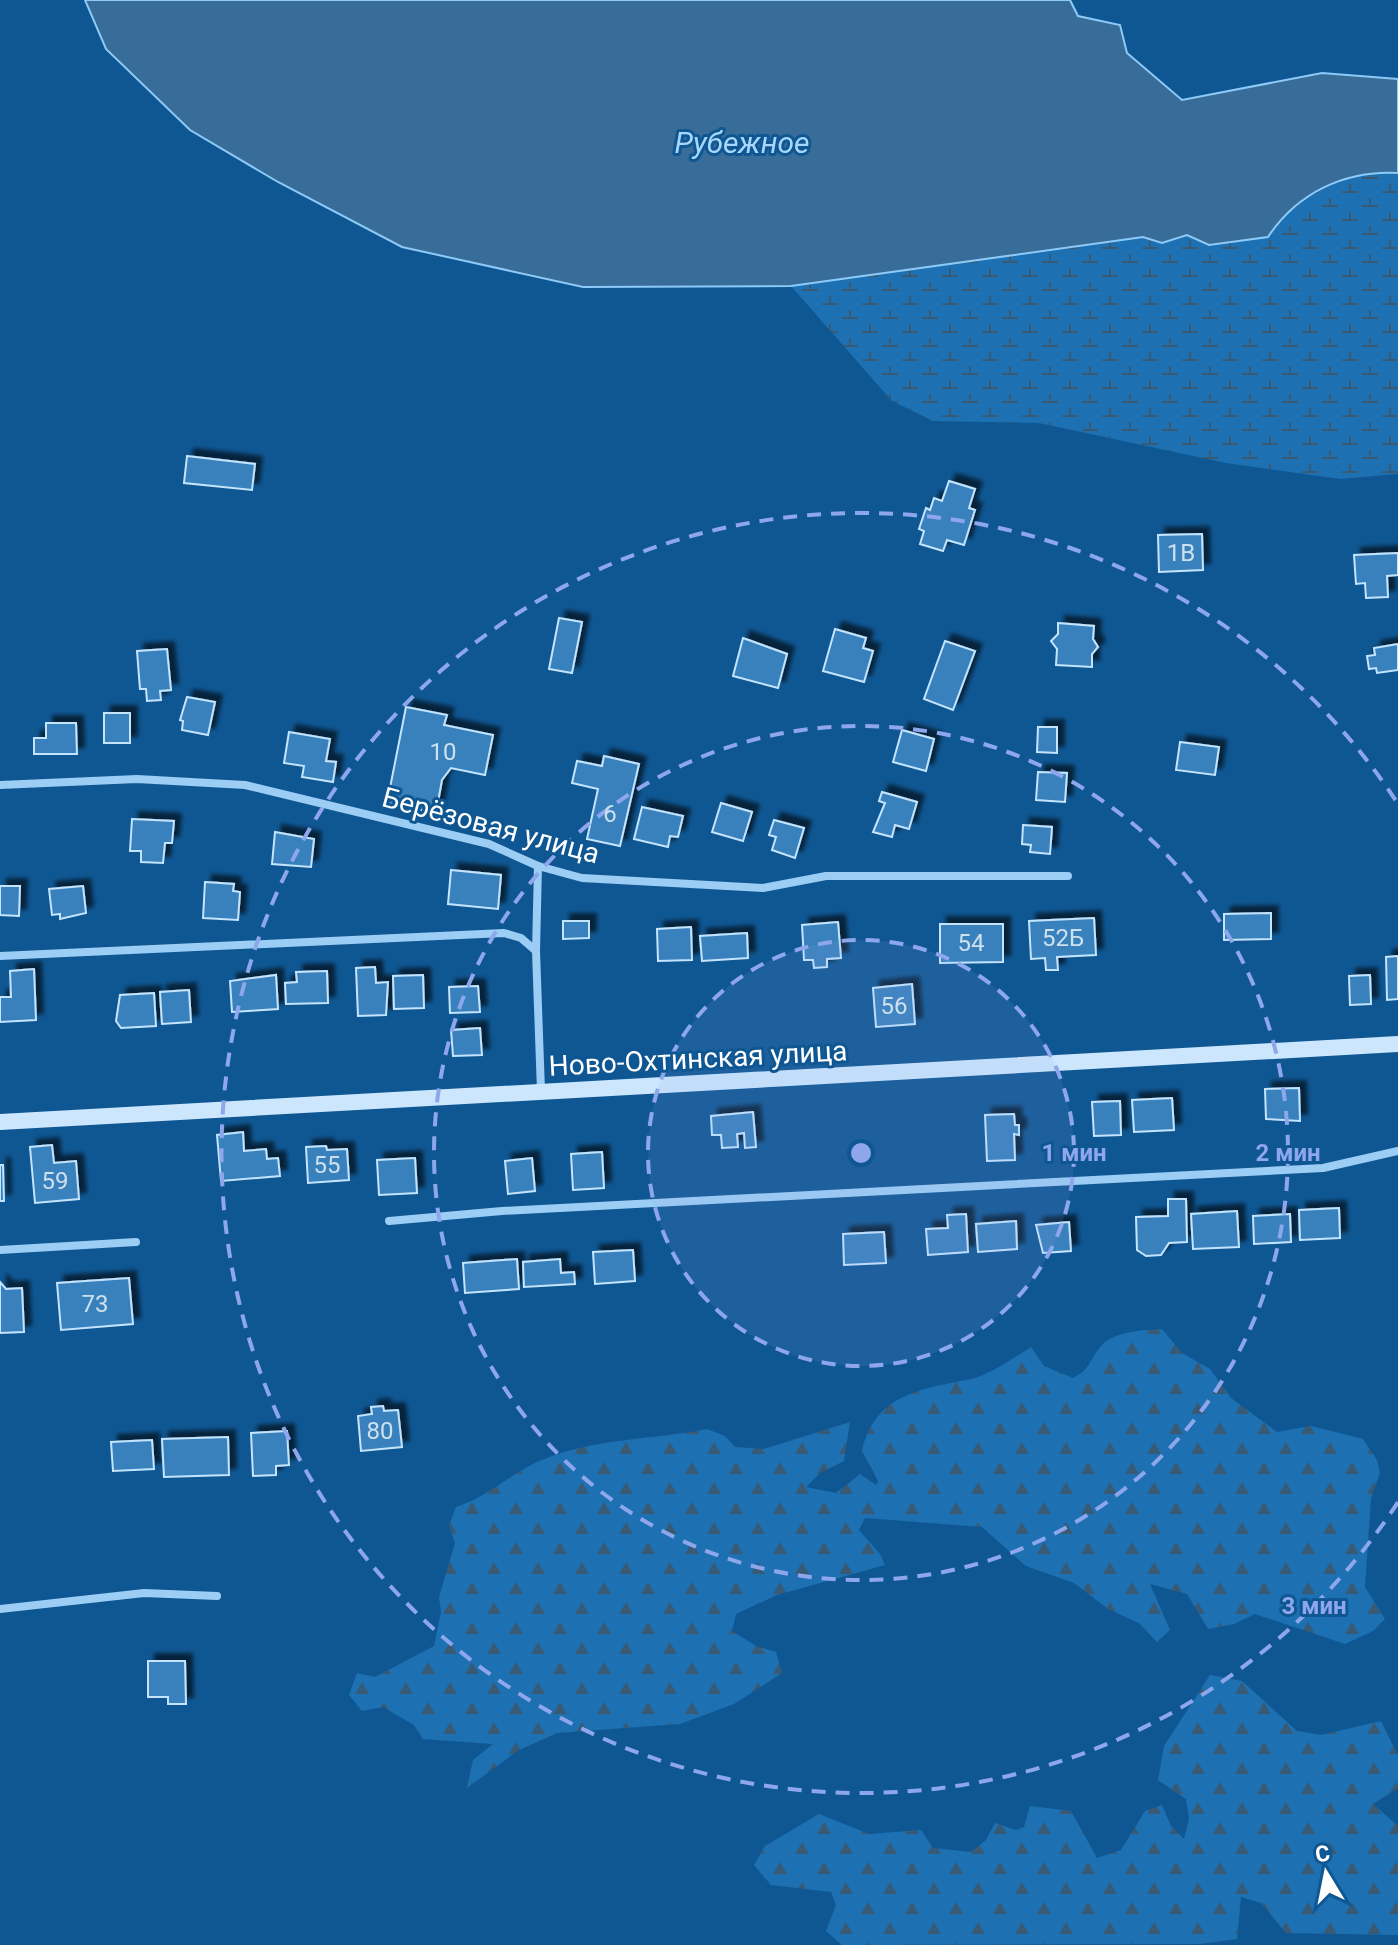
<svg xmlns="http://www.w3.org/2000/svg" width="1398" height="1945" font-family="Roboto,sans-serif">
<defs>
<pattern id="forest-firs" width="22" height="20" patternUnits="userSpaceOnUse" patternTransform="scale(2)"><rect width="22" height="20" fill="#1d70b1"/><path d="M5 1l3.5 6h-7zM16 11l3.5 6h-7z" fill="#395a74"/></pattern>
<pattern id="wetland-marsh" width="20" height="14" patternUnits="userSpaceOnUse" patternTransform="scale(2)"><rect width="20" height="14" fill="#1d70b1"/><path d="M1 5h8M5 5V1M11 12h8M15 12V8" fill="none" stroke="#395a74"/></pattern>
<filter id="shadow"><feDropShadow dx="7" dy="-7" stdDeviation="2" flood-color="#0009"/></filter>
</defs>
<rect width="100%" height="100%" fill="#0f5793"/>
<g fill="url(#forest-firs)">
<path d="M 1162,1329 L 1182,1353 L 1210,1369 L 1231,1398 L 1277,1432 L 1311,1426 L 1363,1439 L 1377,1460 L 1380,1473 L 1371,1498 L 1365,1587 L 1385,1619 L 1373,1631 L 1345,1644 L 1255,1614 L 1234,1624 L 1208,1629 L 1187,1594 L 1150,1584 L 1170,1630 L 1157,1642 L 1139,1623 L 1108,1609 L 1074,1583 L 1026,1566 L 982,1527 L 865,1518 L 859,1530 L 880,1554 L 885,1565 L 777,1595 L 736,1614 L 732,1631 L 756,1646 L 776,1652 L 782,1673 L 734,1704 L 680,1724 L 557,1733 L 519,1750 L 467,1788 L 473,1760 L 493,1744 L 423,1739 L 414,1725 L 383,1707 L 362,1711 L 349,1695 L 357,1673 L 375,1677 L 434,1646 L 441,1612 L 439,1597 L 455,1543 L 449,1525 L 456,1507 C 489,1497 510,1473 542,1460 C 593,1438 653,1440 707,1429 L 725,1436 L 735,1447 L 764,1449 L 850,1422 L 844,1461 L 820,1473 L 806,1487 L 836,1493 L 860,1474 L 876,1485 L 878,1481 L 862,1451 C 875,1393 923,1389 971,1379 C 992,1374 1013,1358 1031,1347 L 1044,1366 L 1073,1378 C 1090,1370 1090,1359 1101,1346 C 1114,1331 1144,1330 1162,1329 Z"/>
<path d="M 1210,1675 L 1242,1681 L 1297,1731 L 1321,1735 L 1381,1721 L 1398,1756 L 1398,1788 L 1373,1804 L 1398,1826 L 1398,1935 L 1286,1933 L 1261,1903 L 1241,1897 L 1237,1939 L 1200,1944 L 842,1945 L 826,1931 L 836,1905 L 831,1892 L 771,1885 L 754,1865 L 765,1846 L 819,1814 L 869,1834 L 921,1830 L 933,1848 L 971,1852 L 986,1840 L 995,1823 L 1016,1830 L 1024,1827 L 1030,1806 L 1071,1811 L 1097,1858 L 1121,1850 L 1145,1811 L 1162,1805 L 1171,1826 L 1184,1839 L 1189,1819 L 1186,1799 L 1158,1780 L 1164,1746 Z"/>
</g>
<path fill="url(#wetland-marsh)" d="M 1371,171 L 1398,173 L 1398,474 L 1340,479 L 1226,463 L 1039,423 L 933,421 L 892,401 L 791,286 L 1143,237 L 1162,243 L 1187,235 L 1209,245 L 1268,237 C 1293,198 1328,185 1371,171 Z"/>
<path fill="#396d99" stroke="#8dcaf8" stroke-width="2" d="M 85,0 L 1070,0 L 1078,16 L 1120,25 L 1127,53 L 1182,100 L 1322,73 L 1398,79 L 1398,173 C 1345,170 1297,193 1268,237 L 1209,245 L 1187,235 L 1162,243 L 1143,237 L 791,286 L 583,287 L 402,247 L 278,182 L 190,130 L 106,49 Z"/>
<g fill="#3781bc" stroke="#c4e4fe" stroke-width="2" filter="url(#shadow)">
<path d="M 187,456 L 255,464 L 252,490 L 184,483 Z"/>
<path d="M 949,481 L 975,489 L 969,508 L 975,510 L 964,545 L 947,540 L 943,551 L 920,544 L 924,531 L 919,529 L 926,508 L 930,510 L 934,498 L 942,501 Z"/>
<path d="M 1202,534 L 1203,570 L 1159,572 L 1158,535 Z"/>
<path d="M 1398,553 L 1398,575 L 1387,576 L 1388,597 L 1366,598 L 1365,583 L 1356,584 L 1354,555 Z"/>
<path d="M 559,618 L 582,622 L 572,673 L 549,669 Z"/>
<path d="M 1058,623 L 1094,626 L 1093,639 L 1098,647 L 1092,654 L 1092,667 L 1056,665 L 1057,649 L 1051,641 L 1058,634 Z"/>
<path d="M 835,629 L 866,638 L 863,648 L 873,651 L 864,682 L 823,671 Z"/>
<path d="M 743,638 L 787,654 L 778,688 L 733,676 Z"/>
<path d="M 945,641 L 975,651 L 953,710 L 924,699 Z"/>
<path d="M 1398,644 L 1398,670 L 1377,673 L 1376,668 L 1369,669 L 1367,656 L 1375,655 L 1374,648 Z"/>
<path d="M 167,649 L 171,690 L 160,691 L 161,700 L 147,701 L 146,689 L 140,689 L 137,651 Z"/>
<path d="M 187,697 L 215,702 L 208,735 L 182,730 L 183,721 L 180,720 Z"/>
<path d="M 406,707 L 447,715 L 444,725 L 493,735 L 485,775 L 451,768 L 442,780 L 436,813 L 387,803 Z"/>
<rect x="104" y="713" width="26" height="30"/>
<path d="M 46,723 L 76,723 L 77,754 L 34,754 L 34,738 L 46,738 Z"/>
<path d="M 1038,727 L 1057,727 L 1057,753 L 1037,752 Z"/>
<path d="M 902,730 L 934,739 L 926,771 L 893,762 Z"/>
<path d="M 289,732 L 330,739 L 326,761 L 336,762 L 333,782 L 302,777 L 304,766 L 284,763 Z"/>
<path d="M 1180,742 L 1219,747 L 1215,775 L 1176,770 Z"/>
<path d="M 604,756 L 639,764 L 620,846 L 587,839 L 598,789 L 572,783 L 577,761 L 602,766 Z"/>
<path d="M 1038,772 L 1067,773 L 1065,802 L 1036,800 Z"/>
<path d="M 882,792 L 917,802 L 909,829 L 895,825 L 892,837 L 873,832 L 885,803 L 879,801 Z"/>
<path d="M 721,803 L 752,812 L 743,841 L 712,832 Z"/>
<path d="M 642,807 L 683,816 L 678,837 L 670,836 L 668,847 L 634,839 Z"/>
<path d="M 132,819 L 174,821 L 172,843 L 165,843 L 163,863 L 141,862 L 141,851 L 130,851 Z"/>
<path d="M 774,820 L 804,828 L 795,858 L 772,850 L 776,837 L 769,835 Z"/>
<path d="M 1023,825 L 1052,827 L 1050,854 L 1030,852 L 1031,845 L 1022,844 Z"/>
<path d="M 275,832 L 314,839 L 311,867 L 272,864 Z"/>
<path d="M 451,870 L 501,875 L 498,909 L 448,904 Z"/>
<path d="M 205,882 L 234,884 L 233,891 L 240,892 L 238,920 L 203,918 Z"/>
<path d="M 0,886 L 20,886 L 19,916 L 0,915 Z"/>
<path d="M 83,886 L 86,913 L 60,919 L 60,914 L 52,915 L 49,889 Z"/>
<path d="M 1271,913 L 1271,939 L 1224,940 L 1224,914 Z"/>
<path d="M 1094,918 L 1096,955 L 1057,957 L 1058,970 L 1046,970 L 1045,958 L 1031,959 L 1029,921 Z"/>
<path d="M 563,921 L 589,921 L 589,938 L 563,939 Z"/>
<path d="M 838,922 L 841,958 L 827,959 L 827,967 L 814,968 L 813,960 L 804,960 L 802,925 Z"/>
<path d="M 940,924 L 1003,924 L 1003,962 L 940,963 Z"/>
<path d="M 691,927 L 692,960 L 658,961 L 657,929 Z"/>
<path d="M 747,933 L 748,958 L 702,961 L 700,936 Z"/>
<path d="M 1398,956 L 1398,999 L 1387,1000 L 1386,957 Z"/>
<path d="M 375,967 L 376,983 L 388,982 L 386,1015 L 358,1016 L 356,968 Z"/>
<path d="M 34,969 L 36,1020 L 0,1022 L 0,997 L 11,997 L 10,971 Z"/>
<path d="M 327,971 L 328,1003 L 286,1004 L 285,983 L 297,982 L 296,972 Z"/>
<path d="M 276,975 L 278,1009 L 232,1012 L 230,981 Z"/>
<path d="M 423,975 L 424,1008 L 394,1009 L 393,976 Z"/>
<path d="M 1370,975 L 1371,1004 L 1350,1005 L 1349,976 Z"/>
<path d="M 912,984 L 915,1024 L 876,1027 L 873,988 Z"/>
<path d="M 478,986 L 480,1012 L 450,1013 L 449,987 Z"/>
<path d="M 189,990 L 191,1022 L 162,1024 L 160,992 Z"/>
<path d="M 154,993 L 156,1026 L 121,1028 L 116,1021 L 120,995 Z"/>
<path d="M 480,1028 L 482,1055 L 453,1056 L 451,1030 Z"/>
<path d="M 1299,1088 L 1300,1121 L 1266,1119 L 1265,1089 Z"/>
<path d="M 1172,1098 L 1174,1130 L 1134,1132 L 1132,1100 Z"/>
<path d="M 1120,1101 L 1121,1135 L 1094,1136 L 1092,1102 Z"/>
<path d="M 753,1112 L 756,1147 L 745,1148 L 744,1133 L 737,1134 L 738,1147 L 722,1148 L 721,1135 L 712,1135 L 711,1116 Z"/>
<path d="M 1014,1114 L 1015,1125 L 1019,1125 L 1019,1135 L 1014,1134 L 1015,1160 L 987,1161 L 985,1115 Z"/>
<path d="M 243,1132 L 244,1151 L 266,1149 L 267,1159 L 278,1158 L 280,1176 L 221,1181 L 217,1135 Z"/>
<path d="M 52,1145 L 54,1163 L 76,1161 L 79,1199 L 35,1203 L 30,1147 Z"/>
<path d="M 326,1146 L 327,1150 L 347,1149 L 349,1180 L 308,1183 L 306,1147 Z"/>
<path d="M 602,1152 L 604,1188 L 573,1190 L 571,1154 Z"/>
<path d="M 415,1158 L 417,1193 L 379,1195 L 377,1160 Z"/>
<path d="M 532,1158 L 535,1191 L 508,1194 L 505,1161 Z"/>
<path d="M 0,1165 L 3,1165 L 4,1201 L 0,1201 Z"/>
<path d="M 1168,1199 L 1186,1199 L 1187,1242 L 1169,1243 L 1161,1255 L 1146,1256 L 1137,1250 L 1136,1217 L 1168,1216 Z"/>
<path d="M 1339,1208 L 1340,1238 L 1300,1240 L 1299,1210 Z"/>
<path d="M 1237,1211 L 1239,1247 L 1193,1249 L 1191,1214 Z"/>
<path d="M 966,1214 L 968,1252 L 928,1255 L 926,1229 L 948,1228 L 947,1215 Z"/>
<path d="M 1290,1214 L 1291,1242 L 1254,1244 L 1253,1216 Z"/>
<path d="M 1016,1221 L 1017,1249 L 978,1252 L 976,1224 Z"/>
<path d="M 1069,1222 L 1071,1251 L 1043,1253 L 1036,1225 Z"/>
<path d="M 884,1232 L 886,1263 L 844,1265 L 843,1234 Z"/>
<path d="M 633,1250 L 635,1281 L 595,1284 L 593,1252 Z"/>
<path d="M 517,1259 L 519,1289 L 465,1293 L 463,1263 Z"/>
<path d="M 560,1259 L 561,1273 L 574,1272 L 575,1284 L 524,1287 L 523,1262 Z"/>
<path d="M 129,1278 L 133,1324 L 61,1330 L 57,1283 Z"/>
<path d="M 0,1282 L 6,1289 L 22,1288 L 24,1332 L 0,1333 Z"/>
<path d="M 383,1406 L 384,1411 L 398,1410 L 402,1447 L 361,1451 L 358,1416 L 372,1414 L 371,1407 Z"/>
<path d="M 287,1431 L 289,1465 L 276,1466 L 276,1475 L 253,1476 L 251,1433 Z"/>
<path d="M 228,1437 L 229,1475 L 164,1477 L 162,1439 Z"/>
<path d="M 152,1440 L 154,1469 L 113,1471 L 111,1442 Z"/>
<path d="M 148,1661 L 185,1661 L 186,1704 L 168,1704 L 168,1697 L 148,1697 Z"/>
</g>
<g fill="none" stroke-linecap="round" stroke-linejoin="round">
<g stroke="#9ccdf4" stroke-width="8">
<path d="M 0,785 L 137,779 L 245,785 L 489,844 L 538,866 L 582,878 L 763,888 L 826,876 L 1068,876"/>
<path d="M 536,951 L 538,866"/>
<path d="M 0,956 L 504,933 L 521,938 L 536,951 L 541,1091"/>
<path d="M 389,1221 L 502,1211 L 1323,1168 L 1398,1151"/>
<path d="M 0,1250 L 136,1242"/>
<path d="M 0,1609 L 144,1593 L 217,1596"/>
</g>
<path stroke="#cbe6fd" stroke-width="16" d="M 0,1122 L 1398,1044"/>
</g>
<circle cx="861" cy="1153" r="213" fill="#8ea6ec" fill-opacity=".12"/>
<g fill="none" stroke="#8ea6ec" stroke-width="4" stroke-dasharray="14 10">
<circle cx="861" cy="1153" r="213"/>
<circle cx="861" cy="1153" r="427"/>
<path d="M1398 1502A640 640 0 1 1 1398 804"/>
</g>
<g text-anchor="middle" stroke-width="6" stroke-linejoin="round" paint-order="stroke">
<g font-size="24" fill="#cde0ee">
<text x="1181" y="561">1В</text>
<text x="443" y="760">10</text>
<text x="610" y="822">6</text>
<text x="1063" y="946">52Б</text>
<text x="971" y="951">54</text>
<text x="894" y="1014">56</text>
<text x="327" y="1173">55</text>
<text x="55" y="1189">59</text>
<text x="95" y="1312">73</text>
<text x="380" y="1439">80</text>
</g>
<g font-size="28" fill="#fff" stroke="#0f5793">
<text transform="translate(491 825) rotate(15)" y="10">Берёзовая улица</text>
<text transform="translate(698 1058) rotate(-3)" y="10">Ново-Охтинская улица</text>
</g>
<g font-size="30" font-style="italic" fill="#a8d7fb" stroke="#0f5793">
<text x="742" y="153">Рубежное</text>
</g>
</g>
<circle cx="861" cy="1153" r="12" fill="#8ea6ec" stroke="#0f5793" stroke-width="4"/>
<g font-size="24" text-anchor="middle" font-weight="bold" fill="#8ea6ec" stroke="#0f5793" stroke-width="6" stroke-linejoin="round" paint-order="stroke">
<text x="1074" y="1161">1 мин</text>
<text x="1288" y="1161">2 мин</text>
<text x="1314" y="1614">3 мин</text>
</g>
<g transform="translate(1326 1873) rotate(350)" stroke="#0f5793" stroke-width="6" paint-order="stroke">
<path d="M0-6L14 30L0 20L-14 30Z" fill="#ffffff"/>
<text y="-12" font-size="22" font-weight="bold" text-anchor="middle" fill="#ffffff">С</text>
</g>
</svg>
